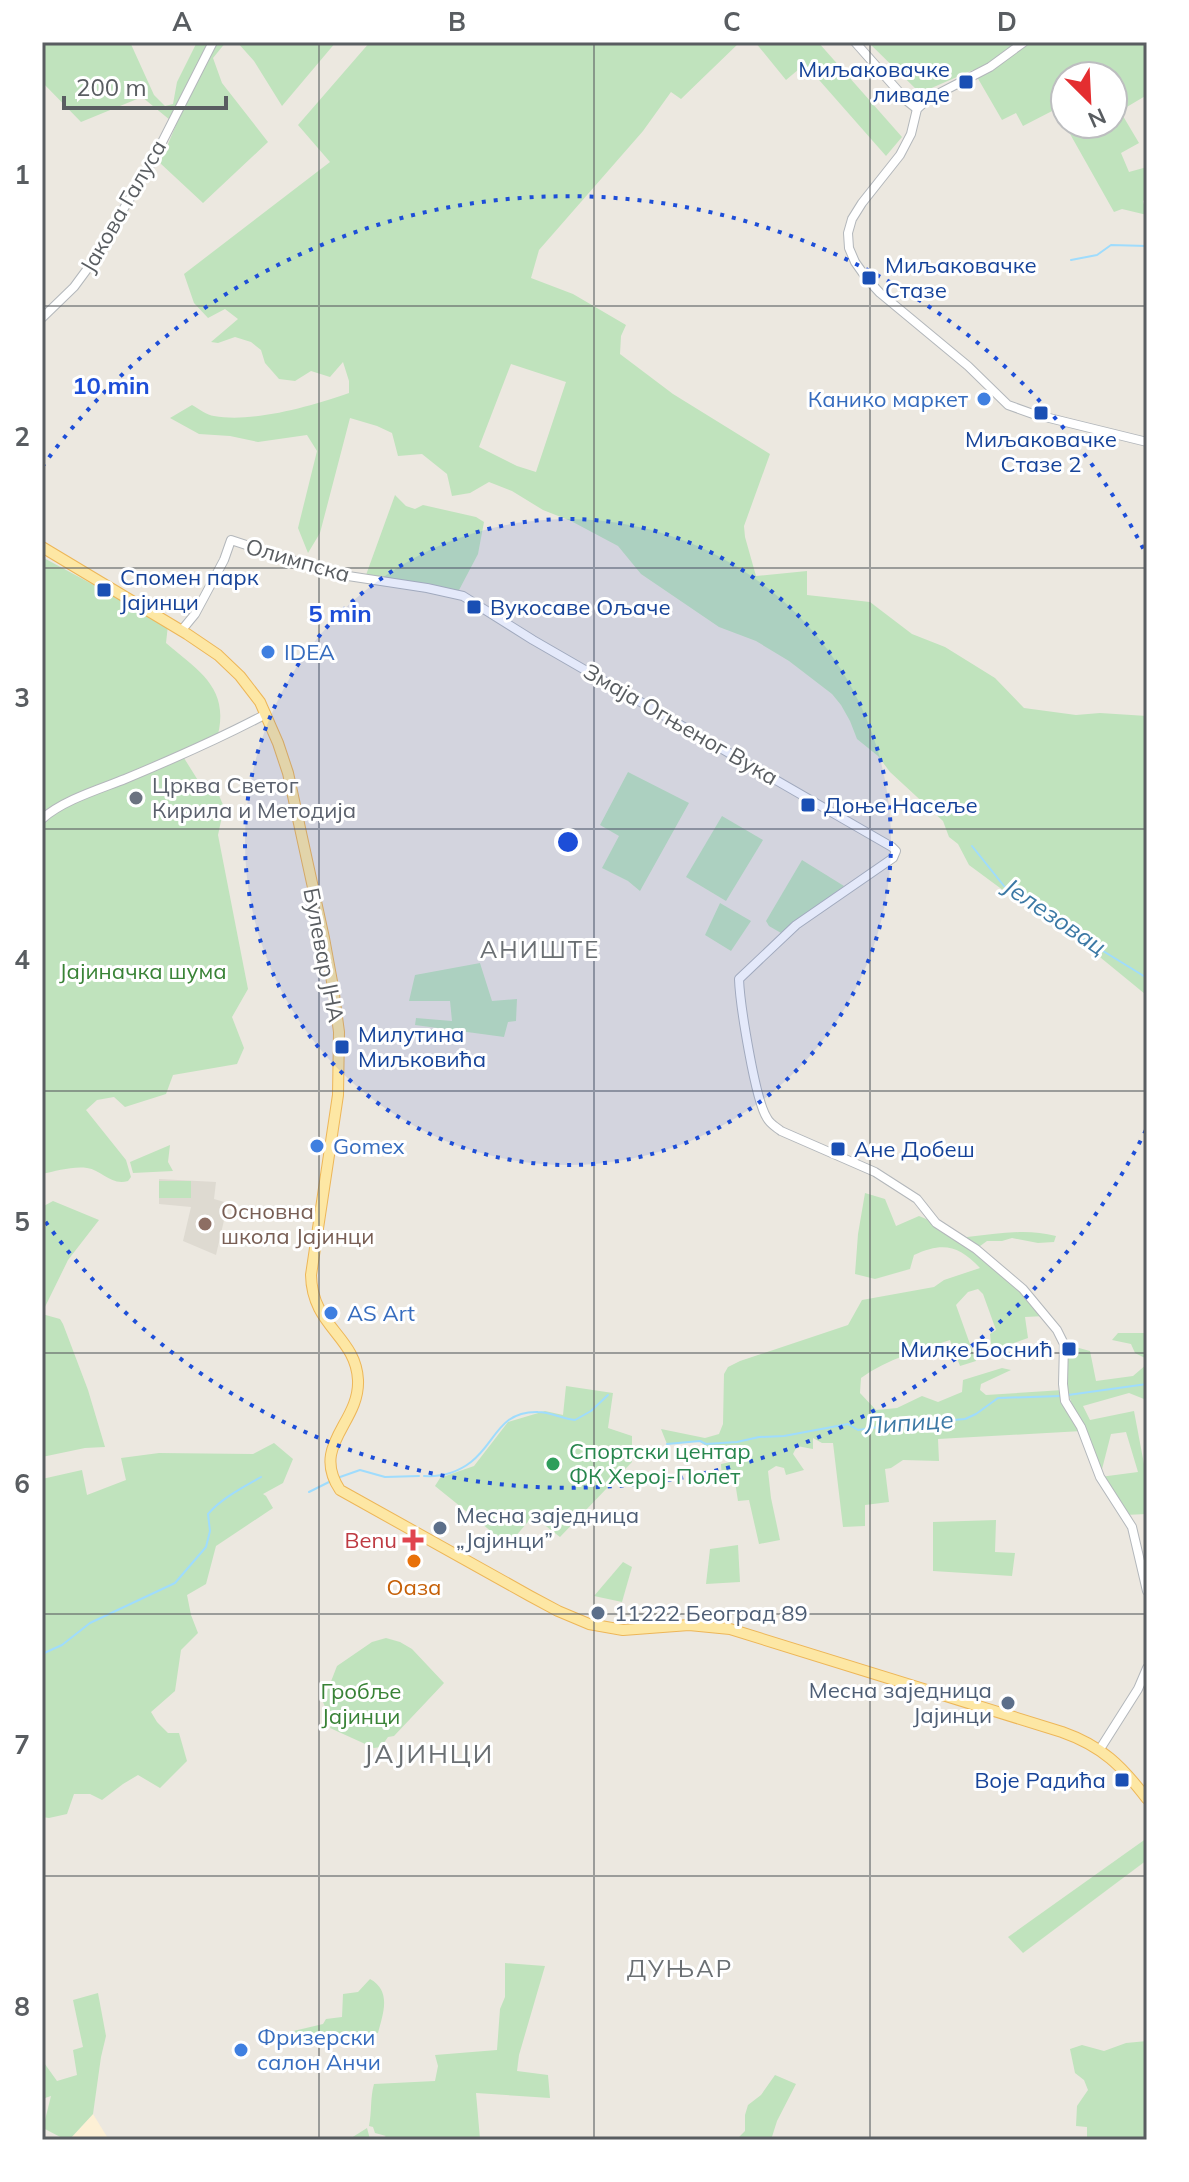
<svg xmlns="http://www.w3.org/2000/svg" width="1189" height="2182" font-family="Mulish,sans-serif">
<rect width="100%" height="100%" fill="#ece8e0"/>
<path fill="#fdf0d5" d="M 93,2114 L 109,2140 L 69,2140 Z"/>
<path fill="#dedad1" d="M 159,1179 L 216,1182 L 214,1199 L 228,1203 L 216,1255 L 183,1241 L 191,1207 L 159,1204 Z"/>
<g fill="#c0e3bd" fill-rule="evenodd">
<path d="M 42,42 L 130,42 L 154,95 L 165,106 L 173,104 L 177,82 L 197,42 L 226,42 L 213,58 L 222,83 L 268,142 L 203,203 L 160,163 L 176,125 L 142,97 L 81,122 L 42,82 Z"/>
<path d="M 237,42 L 336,42 L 282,106 L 254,61 Z"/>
<path d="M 370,42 L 740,42 L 681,99 L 671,92 L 643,131 L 539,250 L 531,278 L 573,294 L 626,325 L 621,336 L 620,354 L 673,394 L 770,454 L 744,526 L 745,537 L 756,576 L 807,571 L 807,595 L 870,602 L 912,634 L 945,647 L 995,678 L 1024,708 L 1076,715 L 1100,713 L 1147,716 L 1147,991 L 1145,994 L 1062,926 L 1019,902 L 969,865 L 958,844 L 949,837 L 943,821 L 890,772 L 878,756 L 857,739 L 850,721 L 841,705 L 832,694 L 789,661 L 756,641 L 719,627 L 641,574 L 618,546 L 571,521 L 543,510 L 512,491 L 489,482 L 470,493 L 452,496 L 447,474 L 422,454 L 398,456 L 392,433 L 377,426 L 350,418 L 320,533 L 308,553 L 298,528 L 317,451 L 307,435 L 258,442 L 230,436 L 199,434 L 170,418 L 192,405 C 199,409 207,415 214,416 C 253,423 312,406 349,393 L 349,381 L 343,362 L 330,377 L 311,371 L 295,381 L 279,379 L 265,363 L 261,350 L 251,342 L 235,337 L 218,343 L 211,342 L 238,319 L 225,309 L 208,318 L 194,303 L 184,274 L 330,162 L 298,125 ZM 511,364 L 566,382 L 536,472 L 517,466 L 479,447 Z"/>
<path d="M 755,42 L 818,42 L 902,137 L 886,156 L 805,64 L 786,80 Z"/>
<path d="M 868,42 L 1147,42 L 1147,95 L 1120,111 L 1139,143 L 1121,153 L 1129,172 L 1147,167 L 1147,198 L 1143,201 L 1147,215 L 1122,209 L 1114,212 L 1056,109 L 1023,126 L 1016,113 L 1002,120 L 973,70 L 920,93 ZM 1065,76 L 1113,76 L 1113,124 L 1065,124 Z"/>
<path d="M 395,495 L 406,506 L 415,509 L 423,505 L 476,517 L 484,522 L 478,554 L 458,592 L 366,575 Z"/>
<path d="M 42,557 L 168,625 L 166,643 C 201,673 232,689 216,742 L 184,758 L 199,782 L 214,784 L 224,807 L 218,835 L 248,989 L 232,1017 L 244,1048 L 237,1064 L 173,1075 L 166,1094 L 125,1107 L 114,1097 L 97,1100 L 86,1110 L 126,1160 L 131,1177 L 128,1181 C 111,1186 102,1170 87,1168 C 73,1166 56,1171 42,1174 Z"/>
<path d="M 628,772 L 689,803 L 640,891 L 628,881 L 602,868 L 619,836 L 600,825 Z"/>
<path d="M 722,816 L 763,840 L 726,901 L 686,877 Z"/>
<path d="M 802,860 L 844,886 L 781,933 L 769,926 L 766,921 Z"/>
<path d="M 720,903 L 751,921 L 731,951 L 705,935 Z"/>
<path d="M 480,963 L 492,1001 L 517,999 L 516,1021 L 508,1022 L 504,1037 L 415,1025 L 416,1018 L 452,1021 L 450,1001 L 409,1001 L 415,975 Z"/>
<path d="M 170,1145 L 168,1162 L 173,1171 L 133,1173 L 130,1162 Z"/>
<rect x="159" y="1181" width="32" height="17"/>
<path d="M 865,1193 L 885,1199 L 896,1226 L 919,1216 L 936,1223 L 967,1244 L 967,1237 C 997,1234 1026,1228 1056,1236 L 1054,1242 L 1038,1243 L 1012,1238 L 1002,1241 L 987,1241 L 976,1249 L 1023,1289 L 1045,1316 L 1025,1317 L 1028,1338 L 992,1351 L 990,1334 L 996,1330 L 983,1294 L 978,1289 L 968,1292 L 956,1305 L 976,1361 L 960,1366 L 950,1340 C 920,1350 887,1359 861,1378 L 860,1393 L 876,1410 L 897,1408 L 922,1396 L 938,1402 L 962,1392 L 963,1380 L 1002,1368 L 1011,1370 L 981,1384 L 980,1390 L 986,1395 L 1063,1390 L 1065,1402 L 1076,1417 L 1067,1389 L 1068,1345 L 1090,1351 L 1096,1381 L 1133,1376 L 1147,1364 L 1147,1419 L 1144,1399 L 1129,1393 L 1083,1406 L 1090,1420 L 1134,1411 L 1147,1480 L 1147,1514 L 1125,1515 L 1100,1477 L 1082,1431 L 938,1439 L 939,1461 L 903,1460 L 891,1468 L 885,1469 L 889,1502 L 865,1505 L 865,1526 L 843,1527 L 833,1443 L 822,1443 L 813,1438 L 813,1449 L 797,1446 L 793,1454 L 804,1470 L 786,1475 L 784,1468 L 776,1466 L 768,1471 L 771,1498 L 780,1540 L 759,1544 L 749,1500 L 738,1501 L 735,1482 L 722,1482 L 721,1464 L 735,1461 L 738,1453 L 731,1447 L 709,1448 L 699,1441 L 667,1444 L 661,1429 L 705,1438 L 719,1434 L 723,1424 L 724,1374 L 728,1367 L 740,1361 L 848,1325 L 862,1300 L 934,1287 L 944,1280 L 980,1268 C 958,1245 943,1242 914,1255 L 910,1269 L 875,1279 L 855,1274 L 858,1234 ZM 1126,1432 L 1138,1472 L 1100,1477 L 1111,1434 Z"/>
<path d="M 53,1201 L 99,1220 L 68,1260 L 42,1313 L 42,1207 Z"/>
<path d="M 42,1314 L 60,1319 L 63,1324 L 88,1390 L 105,1447 L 85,1448 L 42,1457 Z"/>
<path d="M 1118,1333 L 1147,1333 L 1147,1359 L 1135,1353 L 1131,1344 L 1112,1340 Z"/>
<path d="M 566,1386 L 613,1393 L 608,1428 L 632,1436 L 632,1462 L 560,1537 L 533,1516 L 508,1545 L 435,1486 L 440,1478 L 474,1466 L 508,1422 L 545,1411 L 563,1415 Z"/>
<path d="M 274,1443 L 293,1459 L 283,1483 L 263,1494 L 266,1496 L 273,1508 L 216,1546 L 206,1584 L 187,1595 L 191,1615 L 198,1633 L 181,1650 L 175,1691 L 151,1712 L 157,1722 L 168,1733 L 179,1733 L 187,1761 L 160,1788 L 138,1775 L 123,1784 L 102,1800 L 90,1794 L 74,1794 L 67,1814 L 49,1818 L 42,1817 L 42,1479 L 82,1470 L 87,1495 L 126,1480 L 121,1458 L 159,1453 L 253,1454 Z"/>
<path d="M 996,1520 L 995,1552 L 1015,1553 L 1012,1576 L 933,1571 L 933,1522 Z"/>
<path d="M 738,1545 L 740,1582 L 706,1584 L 710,1549 Z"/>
<path d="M 623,1562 L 632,1567 L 622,1602 L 594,1596 Z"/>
<path d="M 386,1638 L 400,1642 L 412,1649 L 444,1683 L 394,1736 L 388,1737 L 381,1747 L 374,1748 L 330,1728 L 332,1723 L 323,1702 L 337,1666 L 372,1642 Z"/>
<path d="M 1147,1838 L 1147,1860 L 1023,1953 L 1008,1937 Z"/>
<path d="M 505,1963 L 545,1966 L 519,2055 L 517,2071 L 548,2075 L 550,2098 L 476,2093 L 480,2139 L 469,2140 L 348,2140 L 367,2128 L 370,2139 L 379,2140 L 386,2136 L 375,2133 L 373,2127 L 369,2126 C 372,2112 370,2098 374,2084 L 435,2081 L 438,2066 L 435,2055 L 497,2050 L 500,2009 L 505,1997 Z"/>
<path d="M 370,1979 C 392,1991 383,2014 378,2033 L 283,2046 L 285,2033 L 323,2024 L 326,2019 L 342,2017 L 343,1994 L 358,1992 Z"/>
<path d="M 98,1993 L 106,2036 L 101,2057 L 93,2114 L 69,2140 L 66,2140 L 43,2128 L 51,2096 L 42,2099 L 42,2060 L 57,2081 L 77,2075 L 73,2050 L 83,2047 L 73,2000 Z"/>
<path d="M 1147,2041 L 1147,2140 L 1087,2140 L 1087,2127 L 1076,2126 L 1077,2106 L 1088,2090 L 1084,2080 L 1075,2073 L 1070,2049 L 1082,2045 L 1104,2051 L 1126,2043 Z"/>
<path d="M 775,2075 L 796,2084 L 777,2121 L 771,2140 L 721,2140 L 739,2137 L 745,2131 L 745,2115 L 748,2105 L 761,2095 Z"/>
</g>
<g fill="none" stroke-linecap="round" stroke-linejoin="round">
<g stroke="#9fdcfd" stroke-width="2">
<path d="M 1071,260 L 1097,255 L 1111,245 L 1147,246"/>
<path d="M 972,846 L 1004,886 L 1051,919 L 1147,978"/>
<path d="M 1068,1395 L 1147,1384"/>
<path d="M 667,1444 L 700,1441 L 706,1444 L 737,1442 L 759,1437 L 784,1436 L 848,1424 L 858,1430 L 879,1427 L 894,1420 L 942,1421 L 965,1419 L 976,1414 L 998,1398 L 1061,1396"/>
<path d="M 424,1476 C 441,1477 458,1472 471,1462 C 496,1443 498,1411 538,1412 C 551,1412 562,1419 575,1420 L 591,1411 L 608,1395"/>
<path d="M 340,1477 L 360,1470 L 385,1477 L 419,1476"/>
<path d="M 309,1492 L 329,1482"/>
<path d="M 42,1654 L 62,1645 L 90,1623 L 175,1583 L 206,1547 L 210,1531 L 208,1514 C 222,1498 242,1488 261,1477"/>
</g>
<defs>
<g id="minor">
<path d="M 855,42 L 907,101 L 917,109"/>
<path d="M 1024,42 L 990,67 L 928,99 L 917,109 L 911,134 L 900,155 L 862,203 L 852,219 L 848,233 L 849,248 L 855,262 L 867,279 L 880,293 L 968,366 L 1008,405 L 1033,414 L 1147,442"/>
<path d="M 42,318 L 74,287 L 88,268 L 153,160 L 213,42"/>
<path d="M 181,631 L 195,614 L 224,560 L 231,540 L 335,574 L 427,588 L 463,596 L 533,640 L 892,847 L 896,851 L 893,858 L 796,925 L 739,979 C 740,1004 755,1100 767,1118 C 770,1124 776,1127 781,1131 L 875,1172 L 917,1199 L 936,1223 L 976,1249 L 1023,1289 L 1057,1330 L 1064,1344 L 1063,1384 L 1065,1401 L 1081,1427 L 1100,1477 L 1132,1527 L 1147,1591"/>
<path d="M 42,819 C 63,800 100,789 125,779 C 173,759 221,738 266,714"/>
<path d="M 1100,1749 L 1138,1689 L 1147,1668"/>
</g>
<path id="major" d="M 42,547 L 187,634 L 218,655 L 240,676 L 260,702 L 278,743 L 288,773 L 324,938 L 333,987 L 339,1032 L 338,1095 L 311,1275 C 312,1327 356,1336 358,1380 C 360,1423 310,1445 340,1490 L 530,1596 L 558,1611 L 589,1624 L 623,1630 L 689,1625 L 730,1629 L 1062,1732 C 1102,1746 1122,1766 1147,1799"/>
</defs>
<use href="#minor" stroke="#b3b7bb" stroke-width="10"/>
<use href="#major" stroke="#edb658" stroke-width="12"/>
<use href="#minor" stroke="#fff" stroke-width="8"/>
<use href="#major" stroke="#fde7a4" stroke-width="10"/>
</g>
<path fill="none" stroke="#595d61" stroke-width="2" stroke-opacity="0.55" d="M 319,42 L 319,2140M 594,42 L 594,2140M 870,42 L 870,2140M 42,306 L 1147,306M 42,568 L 1147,568M 42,829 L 1147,829M 42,1091 L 1147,1091M 42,1353 L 1147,1353M 42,1614 L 1147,1614M 42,1876 L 1147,1876"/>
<circle cx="568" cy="842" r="323" fill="#1d4ed8" fill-opacity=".12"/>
<g fill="none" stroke="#1d4ed8" stroke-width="4" stroke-dasharray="4 8">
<circle cx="568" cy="842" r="323"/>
<path d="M1146 1130A646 646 0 0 1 42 1217M42 467A646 646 0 0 1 1146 554"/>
</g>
<g fill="#1a4fb4" stroke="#fff" stroke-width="3">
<rect x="958" y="74" width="16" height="16" rx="4"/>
<rect x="861" y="270" width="16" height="16" rx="4"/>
<rect x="1033" y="405" width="16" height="16" rx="4"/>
<rect x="96" y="582" width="16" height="16" rx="4"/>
<rect x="466" y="599" width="16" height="16" rx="4"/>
<rect x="800" y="797" width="16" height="16" rx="4"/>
<rect x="334" y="1039" width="16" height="16" rx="4"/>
<rect x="830" y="1141" width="16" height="16" rx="4"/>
<rect x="1061" y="1341" width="16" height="16" rx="4"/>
<rect x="1114" y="1772" width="16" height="16" rx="4"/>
</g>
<g fill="#3f7fe0" stroke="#fff" stroke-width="3">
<circle cx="984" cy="399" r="8"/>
<circle cx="268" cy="652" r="8"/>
<circle cx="317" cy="1146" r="8"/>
<circle cx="331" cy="1313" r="8"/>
<circle cx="241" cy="2050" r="8"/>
</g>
<circle fill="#6b7280" stroke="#fff" stroke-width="3" cx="136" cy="798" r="8"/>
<circle fill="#8d6e63" stroke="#fff" stroke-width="3" cx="205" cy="1224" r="8"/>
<circle fill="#2e9e5b" stroke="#fff" stroke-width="3" cx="553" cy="1464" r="8"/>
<g fill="#5c6f8a" stroke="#fff" stroke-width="3">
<circle cx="440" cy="1528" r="8"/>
<circle cx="598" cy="1613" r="8"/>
<circle cx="1008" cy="1703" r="8"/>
</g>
<path fill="#e0444e" stroke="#fff" stroke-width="3" d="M409 1528h8v8h8v8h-8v8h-8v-8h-8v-8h8z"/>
<circle fill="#e8710a" stroke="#fff" stroke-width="3" cx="414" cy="1561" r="8"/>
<g text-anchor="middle" stroke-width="6" stroke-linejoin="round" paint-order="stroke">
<g font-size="22" fill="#164399" stroke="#fff" text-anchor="start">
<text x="950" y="77" text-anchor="end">Миљаковачке<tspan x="950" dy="25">ливаде</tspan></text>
<text x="885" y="273">Миљаковачке<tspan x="885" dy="25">Стазе</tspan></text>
<text x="1041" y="447" text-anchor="middle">Миљаковачке<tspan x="1041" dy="25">Стазе 2</tspan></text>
<text x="120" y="585">Спомен парк<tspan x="120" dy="25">Јајинци</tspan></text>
<text x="490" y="615">Вукосаве Ољаче</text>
<text x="824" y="813">Доње Насеље</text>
<text x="358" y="1042">Милутина<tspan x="358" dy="25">Миљковића</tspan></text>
<text x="854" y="1157">Ане Добеш</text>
<text x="1053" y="1357" text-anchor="end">Милке Боснић</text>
<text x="1106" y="1788" text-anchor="end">Воје Радића</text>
</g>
<g font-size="22" fill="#595d61" stroke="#fff">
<text transform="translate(123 206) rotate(-60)" y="8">Јакова Галуса</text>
<text transform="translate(298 560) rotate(16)" y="8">Олимпска</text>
<text transform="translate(681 724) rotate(30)" y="8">Змаја Огњеног Вука</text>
<text transform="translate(324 955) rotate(79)" y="8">Булевар ЈНА</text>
</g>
<g font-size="22" fill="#366cbe" stroke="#fff" text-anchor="start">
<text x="968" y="407" text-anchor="end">Канико маркет</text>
<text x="284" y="660">IDEA</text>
<text x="333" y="1154">Gomex</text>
<text x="347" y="1321">AS Art</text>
<text x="257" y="2045">Фризерски<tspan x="257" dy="25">салон Анчи</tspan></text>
</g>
<g font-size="22" fill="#5b616d" stroke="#fff" text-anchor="start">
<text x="152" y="793">Црква Светог<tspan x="152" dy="25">Кирила и Методија</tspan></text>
</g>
<g font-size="22" fill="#398336" stroke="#fff">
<text x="143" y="979">Јајиначка шума</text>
<text x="361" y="1699">Гробље<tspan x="361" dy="25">Јајинци</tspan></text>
</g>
<g font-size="22" fill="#785e54" stroke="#fff" text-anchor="start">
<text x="221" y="1219">Основна<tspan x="221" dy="25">школа Јајинци</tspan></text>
</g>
<g font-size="22" fill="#27864d" stroke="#fff" text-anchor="start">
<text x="569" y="1459">Спортски центар<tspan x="569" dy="25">ФК Херој-Полет</tspan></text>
</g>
<g font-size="22" fill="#4e5e75" stroke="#fff" text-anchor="start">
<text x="456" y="1523">Месна заједница<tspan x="456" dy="25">„Јајинци”</tspan></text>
<text x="614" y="1621">11222 Београд 89</text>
<text x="992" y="1698" text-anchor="end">Месна заједница<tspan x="992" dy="25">Јајинци</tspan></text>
</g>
<g font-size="22" fill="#be3a42" stroke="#fff" text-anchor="end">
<text x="397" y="1548">Benu</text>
</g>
<g font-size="22" fill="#c56008" stroke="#fff">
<text x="414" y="1595">Оаза</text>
</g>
<g font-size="24" font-style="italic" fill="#3c79a5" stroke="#fff">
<text transform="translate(1055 917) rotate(34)" y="8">Јелезовац</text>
<text transform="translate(909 1423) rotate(-4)" y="8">Липице</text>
</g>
<g font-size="24" letter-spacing="2" fill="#6a6f73" stroke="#fff">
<text x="540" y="958">АНИШТЕ</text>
<text x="680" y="1977">ДУЊАР</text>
</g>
<g font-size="26" letter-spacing="2" fill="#6a6f73" stroke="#fff">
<text x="429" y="1763">ЈАЈИНЦИ</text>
</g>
</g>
<circle cx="568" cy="842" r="12" fill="#1d4ed8" stroke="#fff" stroke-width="4"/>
<g font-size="24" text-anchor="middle" font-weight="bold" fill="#1d4ed8" stroke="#fff" stroke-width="6" stroke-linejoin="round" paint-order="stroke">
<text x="111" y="394">10 min</text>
<text x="340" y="622">5 min</text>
</g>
<rect width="1189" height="2182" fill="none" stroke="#ffffff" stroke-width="88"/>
<g transform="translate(1089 100) rotate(156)"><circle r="38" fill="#ffffff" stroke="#bdbec0" stroke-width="2"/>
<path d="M0-6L14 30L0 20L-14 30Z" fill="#e42e30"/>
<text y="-12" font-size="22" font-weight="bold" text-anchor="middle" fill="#595d61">N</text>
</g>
<path d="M64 96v12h162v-12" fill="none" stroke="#595d61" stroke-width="4"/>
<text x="76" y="96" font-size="24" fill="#595d61" stroke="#ffffff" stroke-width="6" paint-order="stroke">200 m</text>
<rect x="44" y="44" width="1101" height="2094" fill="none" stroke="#595d61" stroke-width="3"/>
<g font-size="26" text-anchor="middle" font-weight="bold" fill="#595d61">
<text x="182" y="31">A</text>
<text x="457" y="31">B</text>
<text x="732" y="31">C</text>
<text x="1007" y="31">D</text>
<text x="22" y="184">1</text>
<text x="22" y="446">2</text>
<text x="22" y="707">3</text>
<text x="22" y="969">4</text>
<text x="22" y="1231">5</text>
<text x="22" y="1493">6</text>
<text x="22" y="1754">7</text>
<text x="22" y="2016">8</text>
</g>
</svg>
